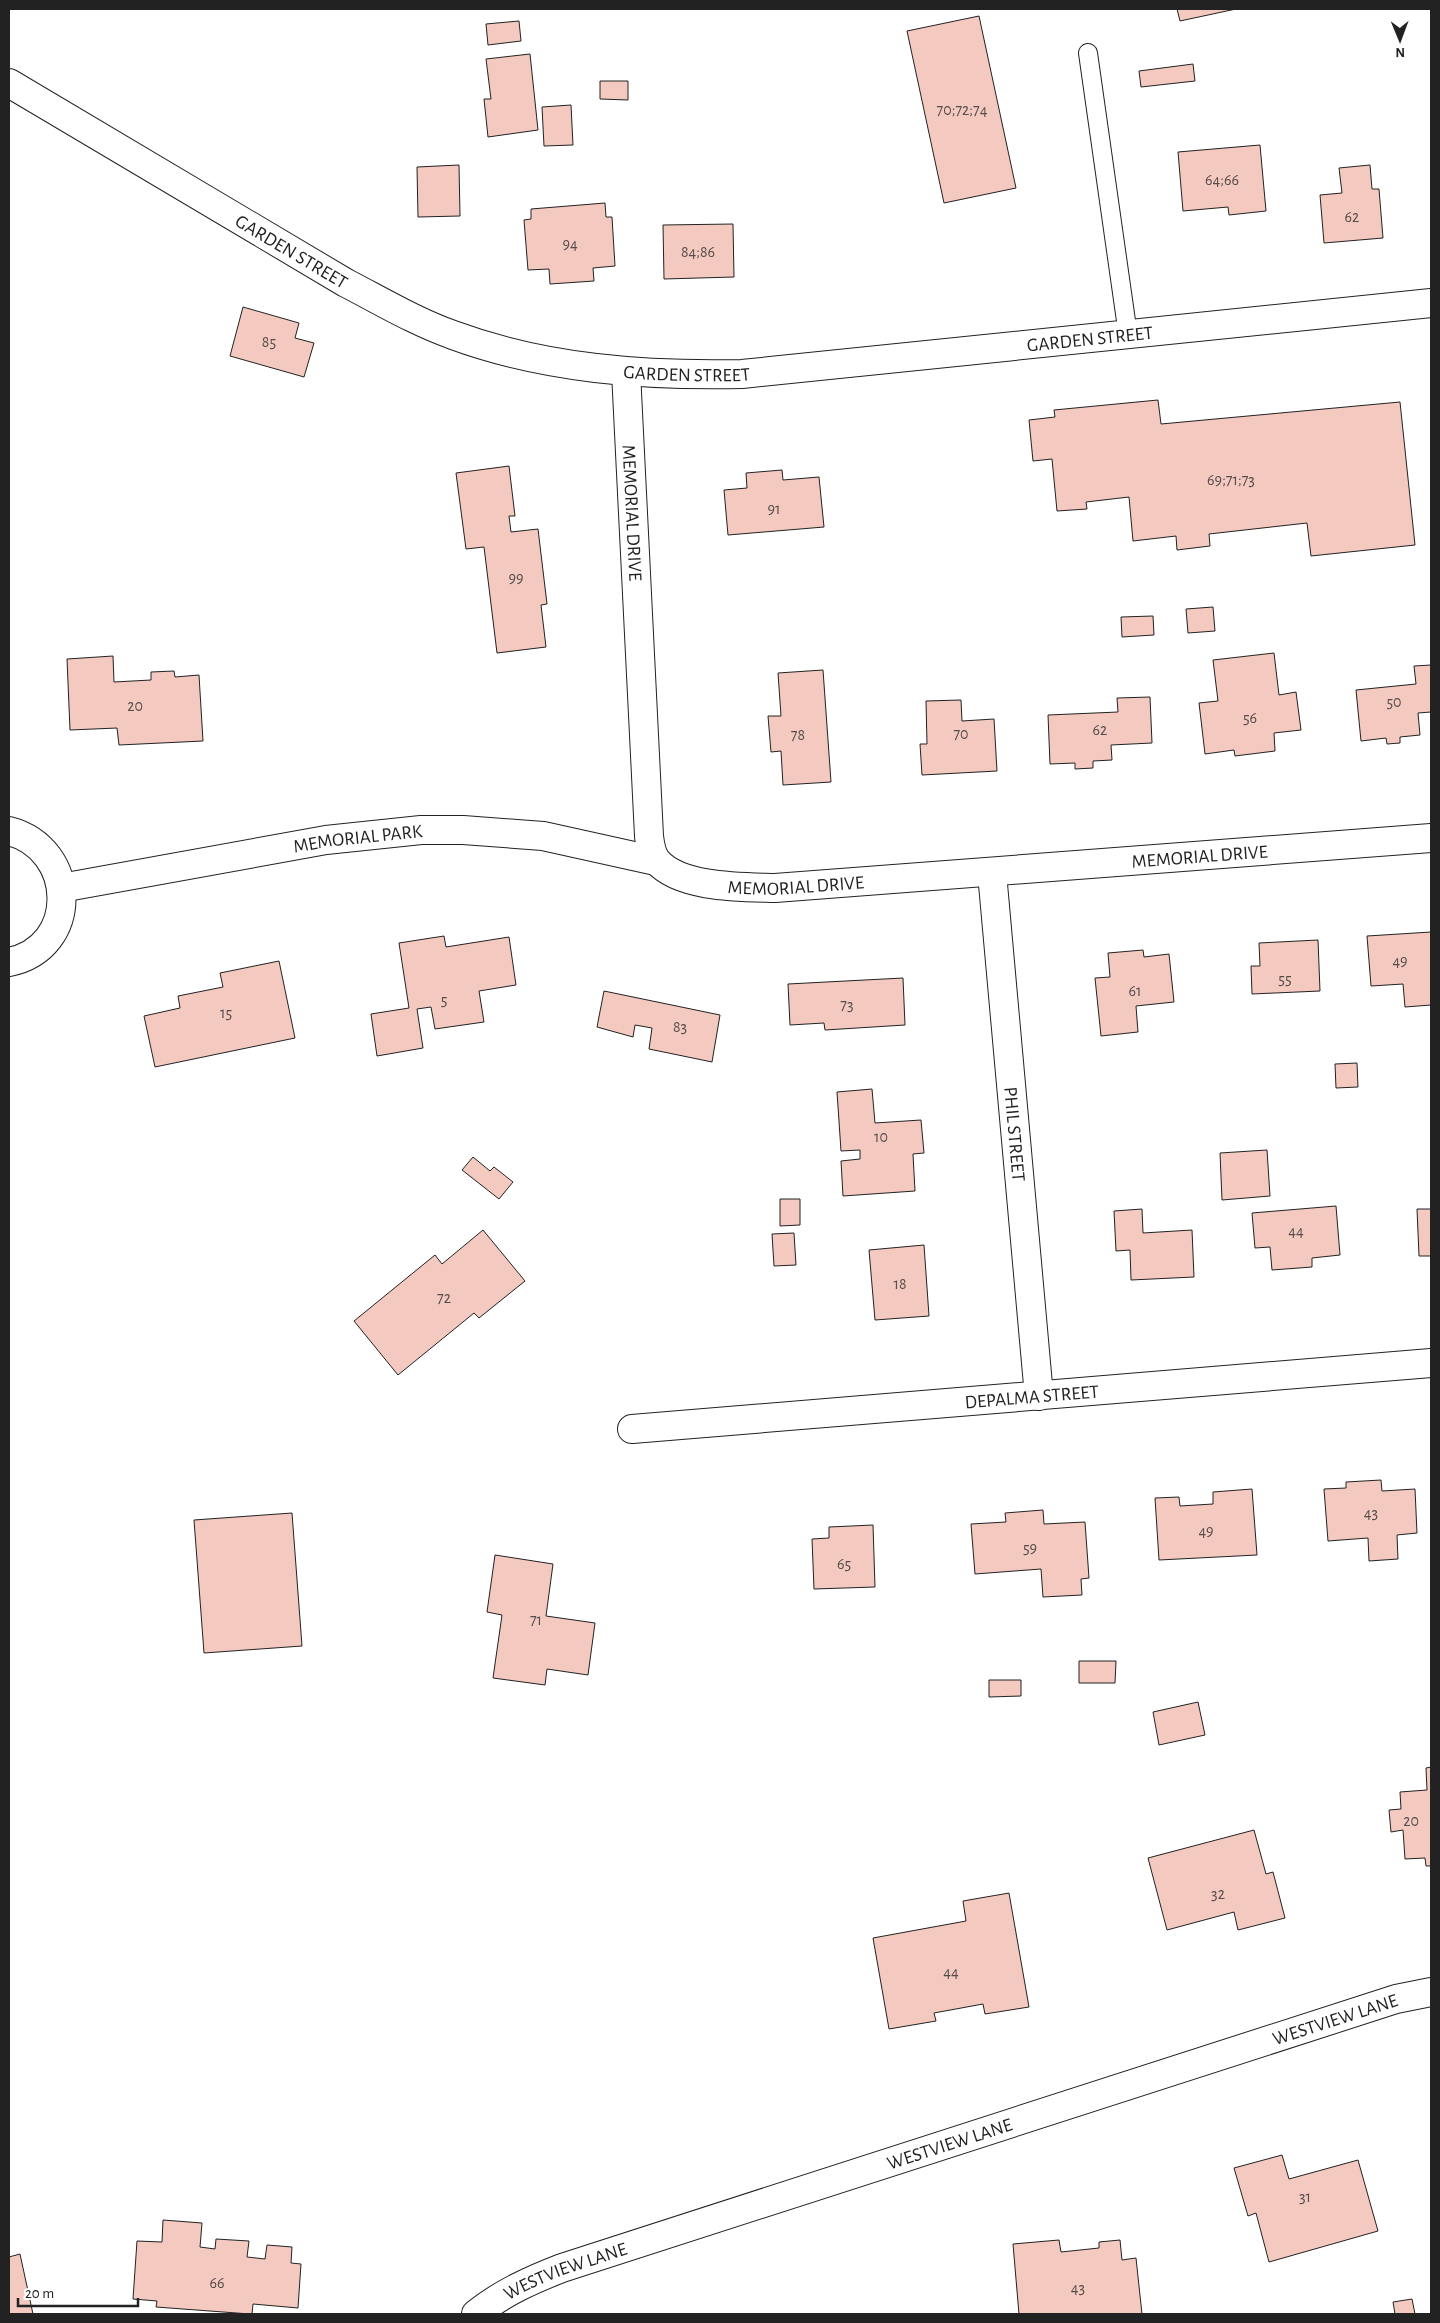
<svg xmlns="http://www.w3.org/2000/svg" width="1440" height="2323" font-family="'Alegreya Sans',sans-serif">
<rect width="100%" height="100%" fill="#fff"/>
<g fill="#f3c9c0" stroke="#222">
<path d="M 1177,9 L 1236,9 L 1180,21 Z"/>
<path d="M 979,16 L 1016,188 L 944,203 L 907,31 Z"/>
<path d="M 519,21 L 521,41 L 488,45 L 486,24 Z"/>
<path d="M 530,54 L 538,130 L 488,137 L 484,99 L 491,99 L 486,59 Z"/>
<path d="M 1193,64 L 1195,81 L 1141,87 L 1139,71 Z"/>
<path d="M 600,81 L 628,81 L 628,100 L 600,99 Z"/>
<path d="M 571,105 L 573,145 L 544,146 L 542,107 Z"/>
<path d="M 1260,145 L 1266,211 L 1229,215 L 1228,207 L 1183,211 L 1178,152 Z"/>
<path d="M 459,165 L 460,216 L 418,217 L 417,167 Z"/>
<path d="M 1370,165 L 1372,189 L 1379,189 L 1383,238 L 1324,243 L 1320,195 L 1342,193 L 1339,168 Z"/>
<path d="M 605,203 L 606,217 L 612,217 L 615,266 L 593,268 L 594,281 L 550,284 L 549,269 L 528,270 L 524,220 L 531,219 L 531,209 Z"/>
<path d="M 733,224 L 734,277 L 664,279 L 663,225 Z"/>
<path d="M 243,307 L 299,323 L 295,338 L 314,343 L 304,377 L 230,356 Z"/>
<path d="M 1158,400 L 1161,424 L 1400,402 L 1415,545 L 1311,556 L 1307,523 L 1209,534 L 1210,546 L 1177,550 L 1176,536 L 1133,541 L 1129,497 L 1086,502 L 1087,509 L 1057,511 L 1052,459 L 1033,461 L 1029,420 L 1055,417 L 1054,410 Z"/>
<path d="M 509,466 L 515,516 L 509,516 L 511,532 L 538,529 L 547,604 L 541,605 L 546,647 L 497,653 L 484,547 L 466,549 L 456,473 Z"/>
<path d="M 782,470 L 783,480 L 819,477 L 824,527 L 728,535 L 724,490 L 747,488 L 746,473 Z"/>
<path d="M 1213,607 L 1215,631 L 1188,633 L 1186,609 Z"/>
<path d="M 1153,616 L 1154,635 L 1122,637 L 1121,617 Z"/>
<path d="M 1274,653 L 1279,695 L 1296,692 L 1301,730 L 1274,733 L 1275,751 L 1235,756 L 1234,750 L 1205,754 L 1199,703 L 1218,701 L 1213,660 Z"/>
<path d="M 113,656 L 114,682 L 151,680 L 151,672 L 174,671 L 175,677 L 199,675 L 203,741 L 119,745 L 117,728 L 70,730 L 67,659 Z"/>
<path d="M 1431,665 L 1431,712 L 1418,713 L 1420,735 L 1400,737 L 1400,743 L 1387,744 L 1386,738 L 1361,741 L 1356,690 L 1416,684 L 1414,666 Z"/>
<path d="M 823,670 L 831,782 L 783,785 L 781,751 L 771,752 L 768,716 L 781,716 L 778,673 Z"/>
<path d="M 1150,697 L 1152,743 L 1111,745 L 1112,760 L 1093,761 L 1093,768 L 1075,769 L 1075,763 L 1050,764 L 1048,715 L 1118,712 L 1117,698 Z"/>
<path d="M 961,700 L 962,721 L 994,719 L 997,771 L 922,775 L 920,744 L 927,744 L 926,701 Z"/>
<path d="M 1431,932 L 1431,1005 L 1405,1007 L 1403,984 L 1371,986 L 1367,936 Z"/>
<path d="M 444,936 L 446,947 L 509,937 L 516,985 L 479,991 L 484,1022 L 435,1029 L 431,1007 L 417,1009 L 423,1048 L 377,1056 L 371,1014 L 409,1008 L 399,943 Z"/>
<path d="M 1318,940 L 1320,991 L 1252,994 L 1251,966 L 1260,966 L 1259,943 Z"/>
<path d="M 1143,950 L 1144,957 L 1169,954 L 1174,1002 L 1136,1006 L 1138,1032 L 1101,1036 L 1095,978 L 1110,977 L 1108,953 Z"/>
<path d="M 279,961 L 295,1038 L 155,1067 L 144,1016 L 180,1008 L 178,996 L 223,987 L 220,973 Z"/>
<path d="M 903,978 L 905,1025 L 825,1030 L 824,1023 L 790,1025 L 788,984 Z"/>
<path d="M 604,991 L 720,1015 L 712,1062 L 649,1049 L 652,1028 L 635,1025 L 633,1037 L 597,1027 Z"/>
<path d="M 1357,1063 L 1358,1087 L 1336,1088 L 1335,1064 Z"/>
<path d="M 872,1089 L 875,1123 L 921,1120 L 924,1153 L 913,1154 L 915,1191 L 843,1196 L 841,1161 L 860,1159 L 860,1150 L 841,1151 L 837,1092 Z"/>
<path d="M 1267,1150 L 1270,1196 L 1222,1200 L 1220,1153 Z"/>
<path d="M 473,1157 L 490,1171 L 494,1167 L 513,1182 L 499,1199 L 462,1170 Z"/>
<path d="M 780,1199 L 800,1199 L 800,1225 L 780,1226 Z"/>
<path d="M 1336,1206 L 1340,1255 L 1312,1258 L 1312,1267 L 1272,1270 L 1270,1247 L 1255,1248 L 1252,1213 Z"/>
<path d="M 1142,1209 L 1143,1233 L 1192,1230 L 1194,1277 L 1131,1280 L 1130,1250 L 1116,1251 L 1114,1211 Z"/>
<path d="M 1417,1209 L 1431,1209 L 1431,1256 L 1419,1256 Z"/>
<path d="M 483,1230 L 525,1281 L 479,1318 L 474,1313 L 398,1375 L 354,1321 L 435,1255 L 442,1264 Z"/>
<path d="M 794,1233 L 796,1265 L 774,1266 L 772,1234 Z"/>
<path d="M 924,1245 L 929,1316 L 875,1320 L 869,1250 Z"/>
<path d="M 1381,1480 L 1382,1491 L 1415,1489 L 1417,1533 L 1397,1535 L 1398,1559 L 1369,1561 L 1368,1538 L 1328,1541 L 1324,1489 L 1346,1488 L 1346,1482 Z"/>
<path d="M 1252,1489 L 1257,1555 L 1159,1560 L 1155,1498 L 1179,1497 L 1180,1506 L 1213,1504 L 1213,1492 Z"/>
<path d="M 1043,1510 L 1044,1524 L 1085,1522 L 1089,1578 L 1081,1579 L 1082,1595 L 1043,1597 L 1041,1569 L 975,1574 L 971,1524 L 1006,1522 L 1005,1513 Z"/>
<path d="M 292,1513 L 302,1646 L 204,1653 L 194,1520 Z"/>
<path d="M 873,1525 L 875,1587 L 814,1589 L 812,1539 L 829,1538 L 829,1527 Z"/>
<path d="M 495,1555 L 553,1564 L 546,1616 L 595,1623 L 588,1675 L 547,1669 L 545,1685 L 493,1678 L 502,1615 L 487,1612 Z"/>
<path d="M 1079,1661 L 1116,1661 L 1115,1683 L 1079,1683 Z"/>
<path d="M 989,1680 L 1021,1680 L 1021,1696 L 989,1697 Z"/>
<path d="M 1198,1702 L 1205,1735 L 1159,1745 L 1153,1712 Z"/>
<path d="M 1431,1767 L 1431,1866 L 1426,1866 L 1425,1858 L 1405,1859 L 1403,1830 L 1391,1832 L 1389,1810 L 1401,1809 L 1400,1792 L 1427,1790 L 1426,1768 Z"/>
<path d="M 1254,1830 L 1266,1874 L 1273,1872 L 1285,1918 L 1238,1930 L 1234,1912 L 1167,1930 L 1148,1858 Z"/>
<path d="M 1009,1893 L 1029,2007 L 985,2014 L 983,2004 L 934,2013 L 936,2021 L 889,2029 L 873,1938 L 966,1921 L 963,1901 Z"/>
<path d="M 1282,2155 L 1289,2179 L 1358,2160 L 1378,2231 L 1269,2262 L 1256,2213 L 1248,2216 L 1234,2168 Z"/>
<path d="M 163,2220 L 202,2223 L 200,2247 L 215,2249 L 216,2239 L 249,2241 L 247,2257 L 265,2259 L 267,2245 L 292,2247 L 291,2263 L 301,2264 L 298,2308 L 253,2304 L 252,2314 L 250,2314 L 156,2307 L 157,2301 L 133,2299 L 137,2241 L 162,2242 Z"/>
<path d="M 1059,2240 L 1061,2252 L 1099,2248 L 1099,2242 L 1120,2240 L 1122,2260 L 1136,2258 L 1142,2314 L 1019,2314 L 1013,2244 Z"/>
<path d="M 20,2254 L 33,2314 L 9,2314 L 9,2257 Z"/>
<path d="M 1412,2299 L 1415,2314 L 1395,2314 L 1393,2302 Z"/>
</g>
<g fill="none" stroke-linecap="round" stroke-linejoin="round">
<defs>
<path id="service" d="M 1088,53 L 1128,335"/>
<g id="minor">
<path id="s1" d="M 626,372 L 649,836 C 650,844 651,854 657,861 C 680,888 742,887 775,888 L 1431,838"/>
<path d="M 9,831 C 78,849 80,948 9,962"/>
<path id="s2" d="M 992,873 L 1039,1396"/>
<path id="s3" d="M 61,888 L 326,840 L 421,830 L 463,830 L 543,836 L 656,861"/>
<path id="s4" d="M 632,1429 L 1431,1363"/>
<path id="s5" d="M 476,2314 C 502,2293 531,2280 562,2268 L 1396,1999 L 1431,1992"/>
</g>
<g id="tertiary">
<path id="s6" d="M 9,83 L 346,283 C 381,301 416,322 453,335 C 545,369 645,376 742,374 L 1431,303"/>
</g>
</defs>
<use href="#service" stroke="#222" stroke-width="20"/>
<use href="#minor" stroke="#222" stroke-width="30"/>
<use href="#tertiary" stroke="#222" stroke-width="30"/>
<use href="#service" stroke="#fff" stroke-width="18"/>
<use href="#minor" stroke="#fff" stroke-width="28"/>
<use href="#tertiary" stroke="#fff" stroke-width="28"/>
</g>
<g text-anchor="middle" stroke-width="4" stroke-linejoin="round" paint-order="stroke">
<g font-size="16" fill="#564c4a">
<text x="962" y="115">70;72;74</text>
<text x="1222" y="185">64;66</text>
<text x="1352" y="222">62</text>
<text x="570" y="249">94</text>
<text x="698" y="257">84;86</text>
<text x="269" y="347">85</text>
<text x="1231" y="485">69;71;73</text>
<text x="774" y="514">91</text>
<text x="516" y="583">99</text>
<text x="1394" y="707">50</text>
<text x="135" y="711">20</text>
<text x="1250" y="723">56</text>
<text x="1100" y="735">62</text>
<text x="961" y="739">70</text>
<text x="798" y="740">78</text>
<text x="1400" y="966">49</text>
<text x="1285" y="984">55</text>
<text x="1135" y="996">61</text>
<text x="444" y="1005">5</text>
<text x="847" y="1010">73</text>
<text x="226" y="1018">15</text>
<text x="680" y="1032">83</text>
<text x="881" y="1142">10</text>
<text x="1296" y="1236">44</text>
<text x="900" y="1289">18</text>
<text x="444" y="1303">72</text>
<text x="1371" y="1518">43</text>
<text x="1206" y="1536">49</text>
<text x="1030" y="1553">59</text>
<text x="844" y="1569">65</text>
<text x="536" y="1625">71</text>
<text x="1411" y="1826">20</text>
<text x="1218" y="1899">32</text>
<text x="951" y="1977">44</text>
<text x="1305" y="2202">31</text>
<text x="217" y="2288">66</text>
<text x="1078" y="2293">43</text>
</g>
<g font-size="19" fill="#222" stroke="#fff">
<text dy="7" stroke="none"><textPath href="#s6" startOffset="329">GARDEN STREET</textPath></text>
<text dy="7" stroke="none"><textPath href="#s6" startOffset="1154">GARDEN STREET</textPath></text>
<text dy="7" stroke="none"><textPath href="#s6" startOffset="749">GARDEN STREET</textPath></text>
<text dy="7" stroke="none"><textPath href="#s1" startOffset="141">MEMORIAL DRIVE</textPath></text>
<text dy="7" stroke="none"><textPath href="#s3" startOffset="301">MEMORIAL PARK</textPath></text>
<text dy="7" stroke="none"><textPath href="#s1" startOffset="1041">MEMORIAL DRIVE</textPath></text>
<text dy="7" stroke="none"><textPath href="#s1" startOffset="636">MEMORIAL DRIVE</textPath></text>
<text dy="7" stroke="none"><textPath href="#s2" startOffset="262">PHIL STREET</textPath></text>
<text dy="7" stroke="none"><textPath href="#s4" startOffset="401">DEPALMA STREET</textPath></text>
<text dy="7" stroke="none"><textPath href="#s5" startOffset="910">WESTVIEW LANE</textPath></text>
<text dy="7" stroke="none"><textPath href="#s5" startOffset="505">WESTVIEW LANE</textPath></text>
<text dy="7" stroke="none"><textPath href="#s5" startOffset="100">WESTVIEW LANE</textPath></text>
</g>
</g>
<rect width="1440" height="2323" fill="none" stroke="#222222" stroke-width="20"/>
<g transform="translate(1400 40) rotate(179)" stroke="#ffffff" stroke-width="4" paint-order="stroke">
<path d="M0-4L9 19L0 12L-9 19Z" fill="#222222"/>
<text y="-8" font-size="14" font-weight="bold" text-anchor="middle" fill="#222222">N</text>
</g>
<path d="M18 2298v8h120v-8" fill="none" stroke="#222222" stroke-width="2.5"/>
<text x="25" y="2298" font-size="15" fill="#222222" stroke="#ffffff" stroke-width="4" paint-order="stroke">20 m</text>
</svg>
